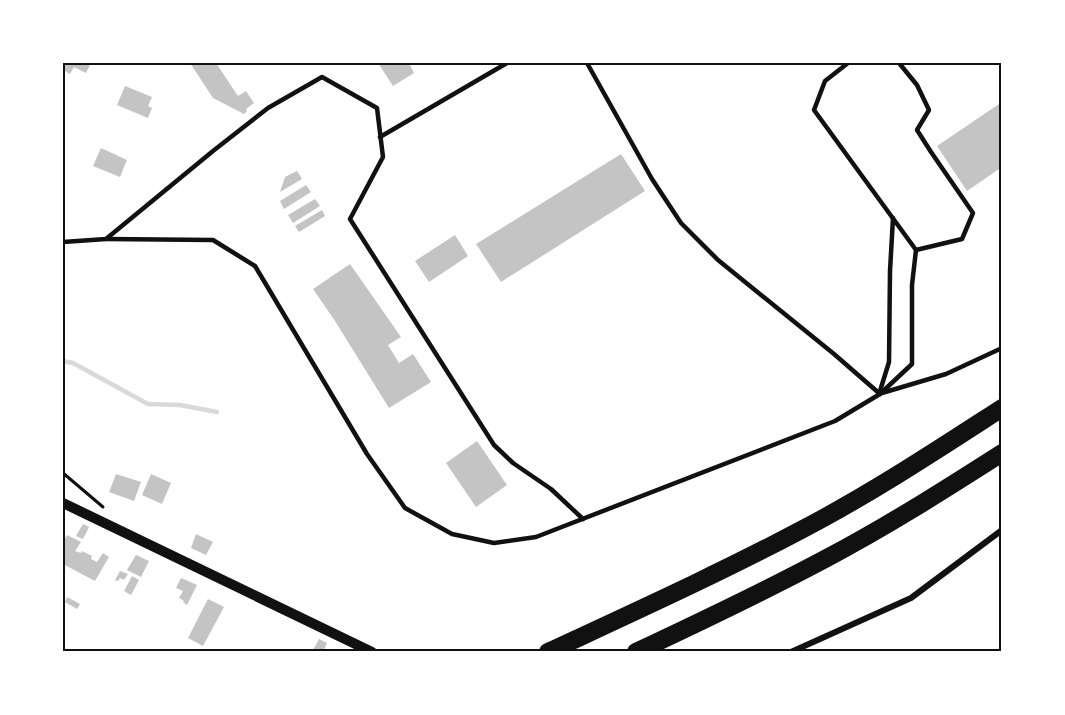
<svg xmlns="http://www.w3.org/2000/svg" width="1065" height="715" font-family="Overpass,sans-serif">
<rect width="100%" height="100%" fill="#fff"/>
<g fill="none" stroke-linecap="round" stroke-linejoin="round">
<path stroke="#d9d9d9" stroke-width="4.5" d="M 63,361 L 73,363 L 148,404 L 180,405 L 217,412"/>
</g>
<g fill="#c4c4c4">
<path d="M 63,63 L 91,63 L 86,73 L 74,67 L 70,74 L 63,70 Z"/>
<path d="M 190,63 L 216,63 L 238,96 L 246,91 L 254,103 L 246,109 L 247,111 L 244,114 L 213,98 Z"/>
<path d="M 378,63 L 409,63 L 414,73 L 393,86 Z"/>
<path d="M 125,86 L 152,97 L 148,106 L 152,108 L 148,118 L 117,105 Z"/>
<path d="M 1002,102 L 1002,167 L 967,191 L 937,146 Z"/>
<path d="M 101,148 L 127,160 L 120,177 L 93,166 Z"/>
<path d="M 621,154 L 645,191 L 501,282 L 476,244 Z"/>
<path d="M 297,171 L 302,179 L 280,192 L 285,177 Z"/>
<path d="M 306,185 L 311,192 L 284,209 L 280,201 Z"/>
<path d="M 315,199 L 320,206 L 293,223 L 288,215 Z"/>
<path d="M 322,210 L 325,216 L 299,232 L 295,226 Z"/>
<path d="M 455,235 L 468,256 L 429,282 L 415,261 Z"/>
<path d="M 350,264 L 401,337 L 388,345 L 399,363 L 413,354 L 431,382 L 389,408 L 335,321 L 313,289 Z"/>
<path d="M 477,441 L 507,485 L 476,507 L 446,463 Z"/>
<path d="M 116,474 L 141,482 L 134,501 L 109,492 Z"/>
<path d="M 151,474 L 171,483 L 162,504 L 142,495 Z"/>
<path d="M 83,524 L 89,527 L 83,539 L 76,536 Z"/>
<path d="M 196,534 L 213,542 L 206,555 L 191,548 Z"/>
<path d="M 67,535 L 81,542 L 75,551 L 81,553 L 82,551 L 92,556 L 91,559 L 97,562 L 103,553 L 109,557 L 95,581 L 63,564 L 63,542 Z"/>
<path d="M 136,555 L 149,561 L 141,577 L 127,570 Z"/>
<path d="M 120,571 L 128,574 L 124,580 L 120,578 L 118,581 L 115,580 Z"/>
<path d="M 132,576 L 139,580 L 131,595 L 124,591 Z"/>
<path d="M 181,578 L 197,585 L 187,605 L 183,602 L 184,601 L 179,598 L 183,591 L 176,588 Z"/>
<path d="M 67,597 L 80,604 L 77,609 L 65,602 Z"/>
<path d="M 208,599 L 224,607 L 203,646 L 188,638 Z"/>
<path d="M 319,639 L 327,643 L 323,652 L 312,652 Z"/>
</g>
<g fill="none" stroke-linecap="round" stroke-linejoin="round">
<path stroke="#111" stroke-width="3" d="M 63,473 L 103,507"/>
<g stroke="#111" stroke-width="4.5">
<path d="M 587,63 L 652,179 L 681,223 L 718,260 L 834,354 L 880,394"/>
<path d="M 899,63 L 917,85 L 929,110 L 917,130 L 931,152 L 973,213 L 962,239 L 916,250"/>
<path d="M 380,137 L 507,63"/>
<path d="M 106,239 L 213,240 L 255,266 L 367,454 L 405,508 L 452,534 L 494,543 L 536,537 L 835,421 L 880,394 L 912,364 L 912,285 L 916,250 L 814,110 L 825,81 L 848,63"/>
<path d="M 63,242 L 106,239 L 213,151 L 268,108 L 322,77 L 377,108 L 383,157 L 350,219 L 494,445 L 513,463 L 551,489 L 583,519"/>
<path d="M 880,391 L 889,362 L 890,271 L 893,218"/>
<path d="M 882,393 L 946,374 L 1002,348"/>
</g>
<path stroke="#111" stroke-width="6" d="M 791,652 L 911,598 L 1002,530"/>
<path stroke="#111" stroke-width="10" d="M 63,503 L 372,652"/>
<g stroke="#111" stroke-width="18">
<path d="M 548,652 C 634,612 720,573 803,529 C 872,493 937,450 1002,408"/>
<path d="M 636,652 C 700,622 763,592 825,559 C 886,527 944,490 1002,453"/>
</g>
</g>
<rect width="1065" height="715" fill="none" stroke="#ffffff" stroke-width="129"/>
<rect x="64" y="64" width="936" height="586" fill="none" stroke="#111" stroke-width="2"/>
</svg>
